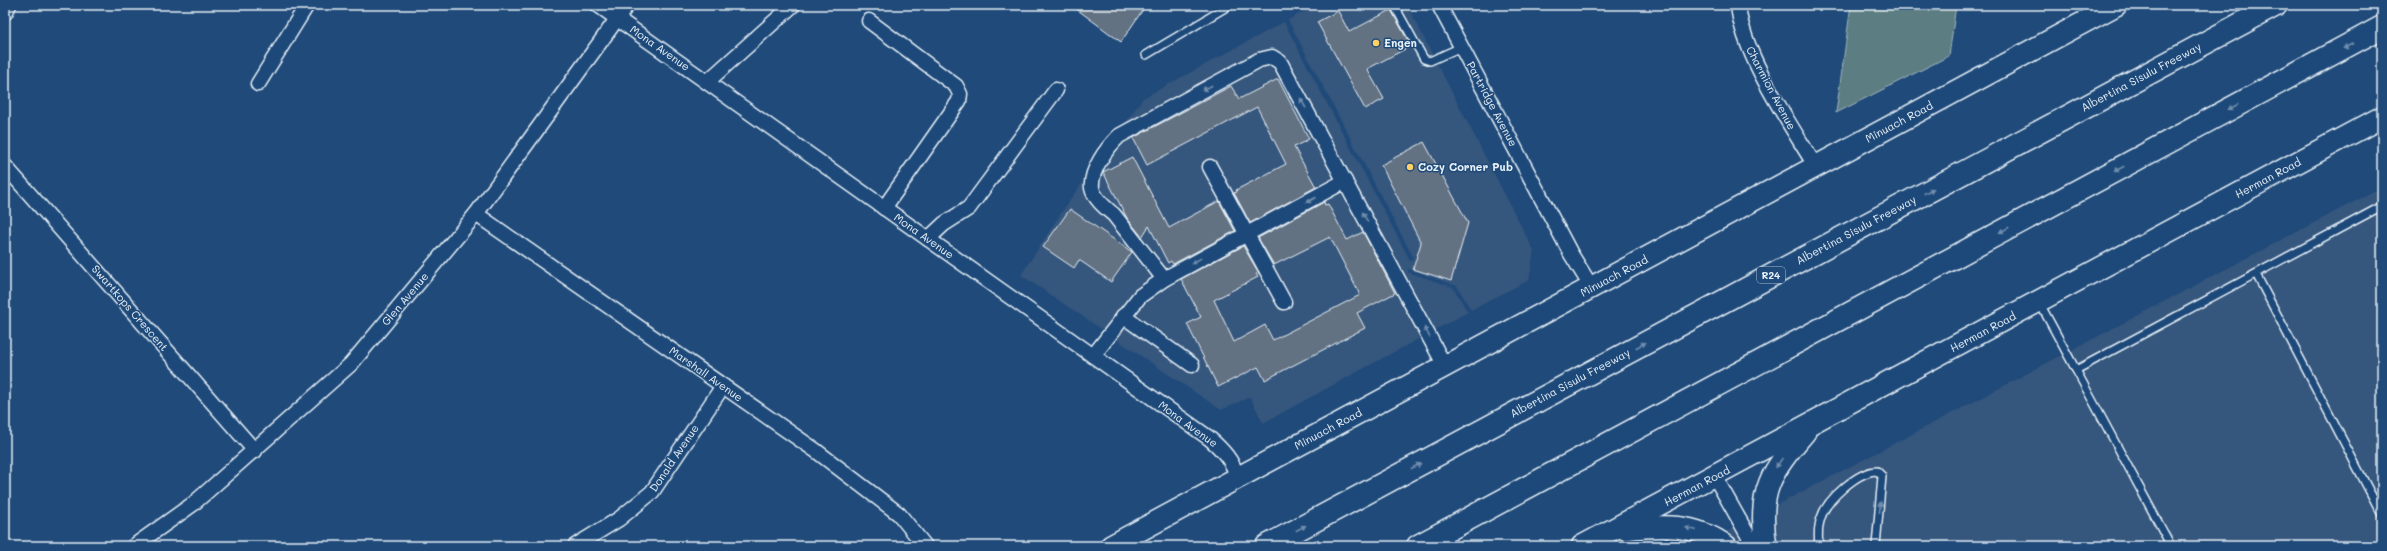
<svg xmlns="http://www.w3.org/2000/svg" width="2387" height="551" font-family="Mali,sans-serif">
<rect width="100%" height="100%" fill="#1f4a7a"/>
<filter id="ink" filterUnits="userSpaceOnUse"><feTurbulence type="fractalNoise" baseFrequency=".025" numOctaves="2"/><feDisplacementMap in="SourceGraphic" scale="8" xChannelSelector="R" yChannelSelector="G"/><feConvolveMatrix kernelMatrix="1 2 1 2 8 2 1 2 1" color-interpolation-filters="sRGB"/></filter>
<g filter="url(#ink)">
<g fill="#34567d">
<path d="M 1316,5 L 1407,5 L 1534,251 L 1529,280 L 1471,310 L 1457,286 L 1408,269 L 1408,272 L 1453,287 L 1468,312 L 1263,423 L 1250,397 L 1221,410 L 1021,275 L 1067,204 L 1143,98 L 1284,22 L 1411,262 L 1413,257 L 1288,20 Z"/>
<path d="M 2382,187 L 2382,546 L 1699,546 Z"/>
</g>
<path fill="#5c7d82" stroke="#a2b7bd" d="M 1851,5 L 1956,5 L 1949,56 L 1836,113 Z"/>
<g fill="#647283" stroke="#e8f1f8">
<path d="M 1071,5 L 1146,5 L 1121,42 Z"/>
<path d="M 1391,10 L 1411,46 L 1367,69 L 1384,99 L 1365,109 L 1317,22 L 1338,11 L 1349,32 Z"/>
<path d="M 1278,79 L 1309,139 L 1294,147 L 1316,187 L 1250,223 L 1234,193 L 1237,192 L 1236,190 L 1286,164 L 1257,107 L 1147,165 L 1133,138 L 1231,86 L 1239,99 Z"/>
<path d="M 1424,142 L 1468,223 L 1451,281 L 1413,269 L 1421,243 L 1381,165 Z"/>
<path d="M 1132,157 L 1169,228 L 1219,201 L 1235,231 L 1173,264 L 1171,261 L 1168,263 L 1149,226 L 1142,237 L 1127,218 L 1103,172 Z"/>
<path d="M 1324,202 L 1325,205 L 1328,204 L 1347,240 L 1363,232 L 1395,293 L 1357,313 L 1365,328 L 1265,380 L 1258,367 L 1218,387 L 1187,324 L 1201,317 L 1181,279 L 1243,246 L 1259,273 L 1256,274 L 1258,277 L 1214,300 L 1234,342 L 1265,325 L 1273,340 L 1360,295 L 1330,237 L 1274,265 L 1258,238 Z"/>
<path d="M 1070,209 L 1132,252 L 1111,282 L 1079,260 L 1074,268 L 1043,247 Z"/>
</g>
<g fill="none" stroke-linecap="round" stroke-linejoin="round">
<defs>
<g id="lane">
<path d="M 1394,5 L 1424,59 L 1430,61 L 1461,47"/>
<path d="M 1146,55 L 1230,5"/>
<path d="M 2256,274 L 2382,515"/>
<path d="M 2039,302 L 2076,370 L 2382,206"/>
<path d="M 2076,370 L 2171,546"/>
<path d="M 1819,546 C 1818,537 1818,526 1821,518 C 1826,500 1858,471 1877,471 L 1882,476 L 1876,546"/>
</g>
<g id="street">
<path d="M 598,5 L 1209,438 C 1223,450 1232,460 1238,478"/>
<path d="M 1439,5 L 1571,254 L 1592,288"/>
<path d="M 1738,5 C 1742,54 1790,124 1816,167"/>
<path d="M 5,13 L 9,5"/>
<path d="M 869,21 L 956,86 L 960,94 L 959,101 L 884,208"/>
<path d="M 707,82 L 793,5"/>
<path d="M 258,84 L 307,5"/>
<path d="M 5,166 L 255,451"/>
<path d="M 1210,167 L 1284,302"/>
<path d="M 476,214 L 815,450 L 899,514 L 925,546"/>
<path d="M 928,239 L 944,224 L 969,208 L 1056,90"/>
<path d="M 1164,279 L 1114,215 C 1107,209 1094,199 1092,188 C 1090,170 1107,148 1119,136 L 1259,60 L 1272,57 L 1280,62 L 1445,366"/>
<path d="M 1123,316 L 1192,365"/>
<path d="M 1093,356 L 1140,296 L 1164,279 L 1345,181"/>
<path d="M 1715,477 L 1754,546"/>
<path d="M 134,546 L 193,504 L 351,364 L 476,214 L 627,5"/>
<path d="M 575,546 L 619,519 L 652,492 L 723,386"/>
</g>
<g id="secondary">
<path d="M 1625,529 C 1662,525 1695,523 1726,546"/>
<path d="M 1111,546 L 2116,5"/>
<path d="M 1582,546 L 2382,117"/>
<path d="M 1766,546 C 1757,491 1771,472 1805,432"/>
</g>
<g id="highway">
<path d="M 1267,546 L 2276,5"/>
<path d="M 1418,546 L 2382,27"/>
</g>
</defs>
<use href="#lane" stroke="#e8f1f8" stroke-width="10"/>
<use href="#street" stroke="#e8f1f8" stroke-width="17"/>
<use href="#secondary" stroke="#e8f1f8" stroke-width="24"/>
<use href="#highway" stroke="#e8f1f8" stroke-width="25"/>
<use href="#lane" stroke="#1f4a7a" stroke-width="7"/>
<use href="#street" stroke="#1f4a7a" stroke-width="14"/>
<use href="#secondary" stroke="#1f4a7a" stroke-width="21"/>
<use href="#highway" stroke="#1f4a7a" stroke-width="22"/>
</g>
<defs><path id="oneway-solid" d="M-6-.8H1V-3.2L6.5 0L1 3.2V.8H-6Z"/></defs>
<g fill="#6f8dac">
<use href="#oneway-solid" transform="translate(2348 46) rotate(152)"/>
<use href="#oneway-solid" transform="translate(1207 88) rotate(152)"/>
<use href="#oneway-solid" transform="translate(1303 103) rotate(-119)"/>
<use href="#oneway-solid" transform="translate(2233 107) rotate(152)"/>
<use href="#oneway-solid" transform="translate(2119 169) rotate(152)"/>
<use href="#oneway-solid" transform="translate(1929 191) rotate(-28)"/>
<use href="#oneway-solid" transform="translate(1311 200) rotate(152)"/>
<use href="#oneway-solid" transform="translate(1365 217) rotate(-119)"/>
<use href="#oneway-solid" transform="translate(2004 230) rotate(152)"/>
<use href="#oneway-solid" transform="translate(1196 261) rotate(151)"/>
<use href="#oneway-solid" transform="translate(1427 332) rotate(-118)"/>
<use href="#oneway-solid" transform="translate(1641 345) rotate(-28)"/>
<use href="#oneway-solid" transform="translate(1779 463) rotate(124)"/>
<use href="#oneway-solid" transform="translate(1416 466) rotate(-28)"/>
<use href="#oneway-solid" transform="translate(1880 507) rotate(-84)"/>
<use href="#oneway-solid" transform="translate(1301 528) rotate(-28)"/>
<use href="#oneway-solid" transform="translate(1691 529) rotate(-165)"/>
</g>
</g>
<g fill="#ffd166" stroke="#1f4a7a" stroke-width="1.5">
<circle cx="1376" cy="43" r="4"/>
<circle cx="1410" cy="167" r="4"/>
</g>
<g text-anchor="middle" stroke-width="3" stroke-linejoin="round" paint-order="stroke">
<rect fill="#1f4a7a" stroke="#acbfd2" stroke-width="1" x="1757" y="267" width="28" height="16" rx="3"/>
<g font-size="10" font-weight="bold" fill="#e8f1f8">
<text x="1771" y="279">R24</text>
</g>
<g font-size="11" font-weight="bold" fill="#e8f1f8" stroke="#1f4a7a" text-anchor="start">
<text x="1384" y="47">Engen</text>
<text x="1418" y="171">Cozy Corner Pub</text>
</g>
<g font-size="11" fill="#e8f1f8" stroke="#1f4a7a">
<text transform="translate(660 48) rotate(35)" y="4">Mona Avenue</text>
<text transform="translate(2141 77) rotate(-28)" y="4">Albertina Sisulu Freeway</text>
<text transform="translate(1771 88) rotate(62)" y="4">Charmion Avenue</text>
<text transform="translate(1492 104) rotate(62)" y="4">Partridge Avenue</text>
<text transform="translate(1899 122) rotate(-28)" y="4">Minuach Road</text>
<text transform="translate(2268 178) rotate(-28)" y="4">Herman Road</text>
<text transform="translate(1856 230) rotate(-28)" y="4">Albertina Sisulu Freeway</text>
<text transform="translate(924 236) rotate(35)" y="4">Mona Avenue</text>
<text transform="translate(1614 276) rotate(-28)" y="4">Minuach Road</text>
<text transform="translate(405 299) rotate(-50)" y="4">Glen Avenue</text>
<text transform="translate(130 308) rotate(49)" y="4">Swartkops Crescent</text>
<text transform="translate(1983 332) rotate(-28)" y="4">Herman Road</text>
<text transform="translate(706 374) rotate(35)" y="4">Marshall Avenue</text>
<text transform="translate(1570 383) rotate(-28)" y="4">Albertina Sisulu Freeway</text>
<text transform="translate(1188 424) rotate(36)" y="4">Mona Avenue</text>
<text transform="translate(1328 429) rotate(-28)" y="4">Minuach Road</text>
<text transform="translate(674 458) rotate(-56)" y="4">Donald Avenue</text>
<text transform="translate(1697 486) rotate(-28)" y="4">Herman Road</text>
</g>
</g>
<rect width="2387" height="551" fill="none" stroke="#1f4a7a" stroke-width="20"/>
<rect x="10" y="10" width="2367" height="531" fill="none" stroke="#e8f1f8" stroke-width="1.5" filter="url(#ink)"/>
</svg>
